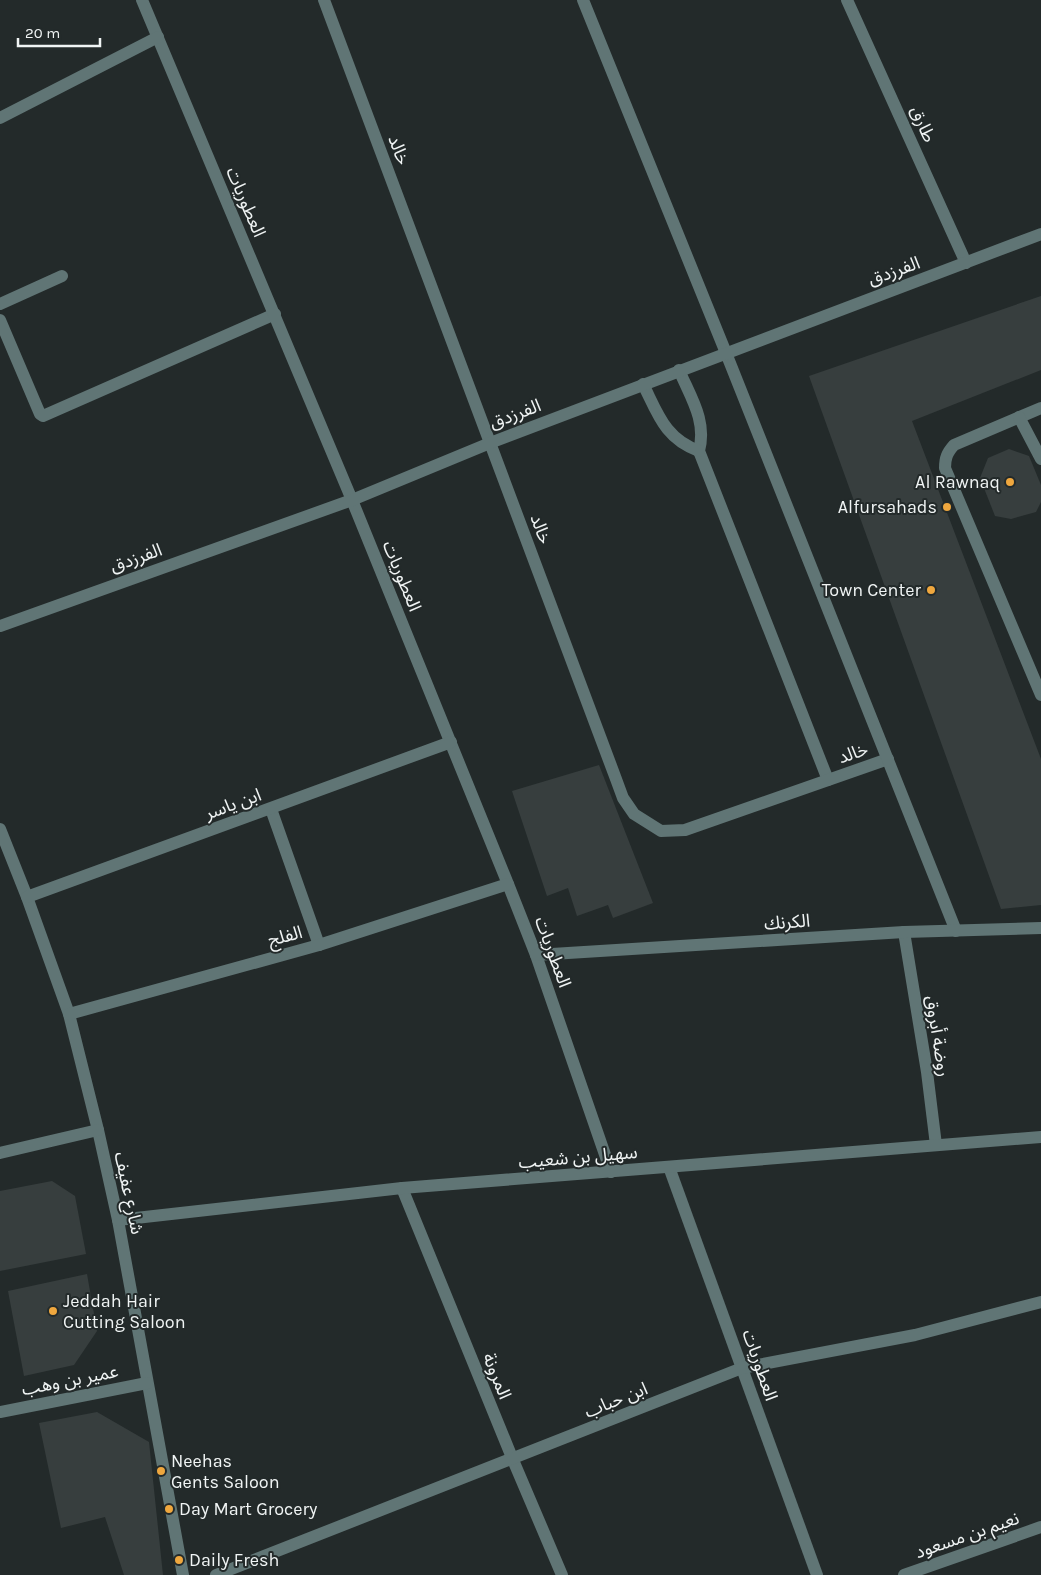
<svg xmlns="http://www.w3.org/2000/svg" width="1041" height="1575" font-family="Karla,'Noto Sans Arabic',sans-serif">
<rect width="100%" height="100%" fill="#232a2a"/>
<g fill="#373e3e">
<path d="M 1041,296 L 1041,370 L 912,421 L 1041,759 L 1041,905 L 1001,909 L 809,376 Z"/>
<path d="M 1009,449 L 1029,456 L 1041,485 L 1041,502 L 1036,512 L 1011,519 L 995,516 L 980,478 L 988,458 Z"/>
<path d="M 599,765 L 653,903 L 613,918 L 608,905 L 577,916 L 568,888 L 547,896 L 512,791 Z"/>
<path d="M 52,1181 L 75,1196 L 86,1254 L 0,1271 L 0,1191 Z"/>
<path d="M 87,1274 L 97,1331 L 74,1365 L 24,1376 L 8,1291 Z"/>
<path d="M 97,1412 L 149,1442 L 163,1575 L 124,1575 L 105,1517 L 61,1528 L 39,1423 Z"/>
</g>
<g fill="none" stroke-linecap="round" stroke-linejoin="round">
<g stroke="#607575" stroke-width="12">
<path d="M 0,304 L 62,276"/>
<path d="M 0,320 L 40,414 L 43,416 L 275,314"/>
<path d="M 679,370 C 691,398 707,421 699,451 L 828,780"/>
<path d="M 643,384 C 658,414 665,439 699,451"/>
<path d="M 1041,408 L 954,445 C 947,453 945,458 945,468 L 1041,695"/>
<path d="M 1019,417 L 1041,459"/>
<path d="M 271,809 L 319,945"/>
</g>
<g stroke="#607575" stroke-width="12">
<path d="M 142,0 L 352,500 L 508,884 L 536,955 L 611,1172"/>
<path d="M 324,0 L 616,779 L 623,798 L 634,814 L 661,831 L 685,830 L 888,759"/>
<path d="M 583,0 L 726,353 L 956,931"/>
<path d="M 847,0 L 966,263"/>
<path d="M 0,118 L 158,37"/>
<path d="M 0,626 L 352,500 L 490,443 L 1041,234"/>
<path d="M 0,829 L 27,897 L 69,1014 L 98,1130 L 118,1220 L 183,1575"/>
<path d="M 27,897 L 451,742"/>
<path d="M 904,932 L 927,1072 L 936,1145"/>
<path d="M 536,955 L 904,932 L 1041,928"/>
<path d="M 69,1014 L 319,945 L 508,884"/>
<path d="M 0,1153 L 98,1130"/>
<path d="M 669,1167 L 817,1575"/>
<path d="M 402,1188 L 513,1460 L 562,1575"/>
<path d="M 118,1220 L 402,1188 L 1041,1137"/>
<path d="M 0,1412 L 147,1383"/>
<path d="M 216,1575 L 742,1368 L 915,1335 L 1041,1302"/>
<path d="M 904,1575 L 1041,1527"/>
</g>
</g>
<g fill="#efa73e" stroke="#232a2a" stroke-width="2">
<circle cx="1010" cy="482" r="5"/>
<circle cx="947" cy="507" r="5"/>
<circle cx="931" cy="590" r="5"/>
<circle cx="53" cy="1311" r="5"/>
<circle cx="161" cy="1471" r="5"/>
<circle cx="169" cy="1509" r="5"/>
<circle cx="179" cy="1560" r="5"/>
</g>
<g text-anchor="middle" stroke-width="4" stroke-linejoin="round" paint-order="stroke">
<g font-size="18" fill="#f0f4f4" stroke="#232a2a">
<text transform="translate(923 124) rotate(66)" y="6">طارق</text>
<text transform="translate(399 150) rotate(69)" y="6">خالد</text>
<text transform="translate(246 202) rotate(67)" y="6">العطوريات</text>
<text transform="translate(894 271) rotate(-20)" y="6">الفرزدق</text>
<text transform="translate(515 414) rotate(-21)" y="6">الفرزدق</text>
<text transform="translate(541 529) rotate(70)" y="6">خالد</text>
<text transform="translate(136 558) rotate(-20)" y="6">الفرزدق</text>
<text transform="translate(402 576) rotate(68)" y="6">العطوريات</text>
<text transform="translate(853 753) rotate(-19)" y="6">خالد</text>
<text transform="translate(233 804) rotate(-20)" y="6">ابن ياسر</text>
<text transform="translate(787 922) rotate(-4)" y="6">الكرنك</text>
<text transform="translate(285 936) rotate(-15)" y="6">الفلج</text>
<text transform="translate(553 952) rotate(70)" y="6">العطوريات</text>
<text transform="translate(938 1036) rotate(81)" y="6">روضة أبروق</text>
<text transform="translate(578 1157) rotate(-5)" y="6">سهيل بن شعيب</text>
<text transform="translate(129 1193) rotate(78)" y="6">شارع عفيف</text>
<text transform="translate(760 1365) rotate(71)" y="6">العطوريات</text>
<text transform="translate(497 1376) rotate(68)" y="6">المرونة</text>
<text transform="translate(70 1380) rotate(-11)" y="6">عمير بن وهب</text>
<text transform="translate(616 1400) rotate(-22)" y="6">ابن حباب</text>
<text transform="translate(967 1535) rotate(-19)" y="6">نعيم بن مسعود</text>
</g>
<g font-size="18" fill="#f0f4f4" stroke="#232a2a" text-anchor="start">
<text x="1000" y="488" text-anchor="end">Al Rawnaq</text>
<text x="937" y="513" text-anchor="end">Alfursahads</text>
<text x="921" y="596" text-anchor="end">Town Center</text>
<text x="63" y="1307">Jeddah Hair<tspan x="63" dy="21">Cutting Saloon</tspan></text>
<text x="171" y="1467">Neehas<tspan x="171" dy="21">Gents Saloon</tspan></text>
<text x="179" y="1515">Day Mart Grocery</text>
<text x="189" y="1566">Daily Fresh</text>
</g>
</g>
<path d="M18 38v8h82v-8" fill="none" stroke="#f0f4f4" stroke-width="2.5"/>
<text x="25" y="38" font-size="15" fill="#f0f4f4" stroke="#232a2a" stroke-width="4" paint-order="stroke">20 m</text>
</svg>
